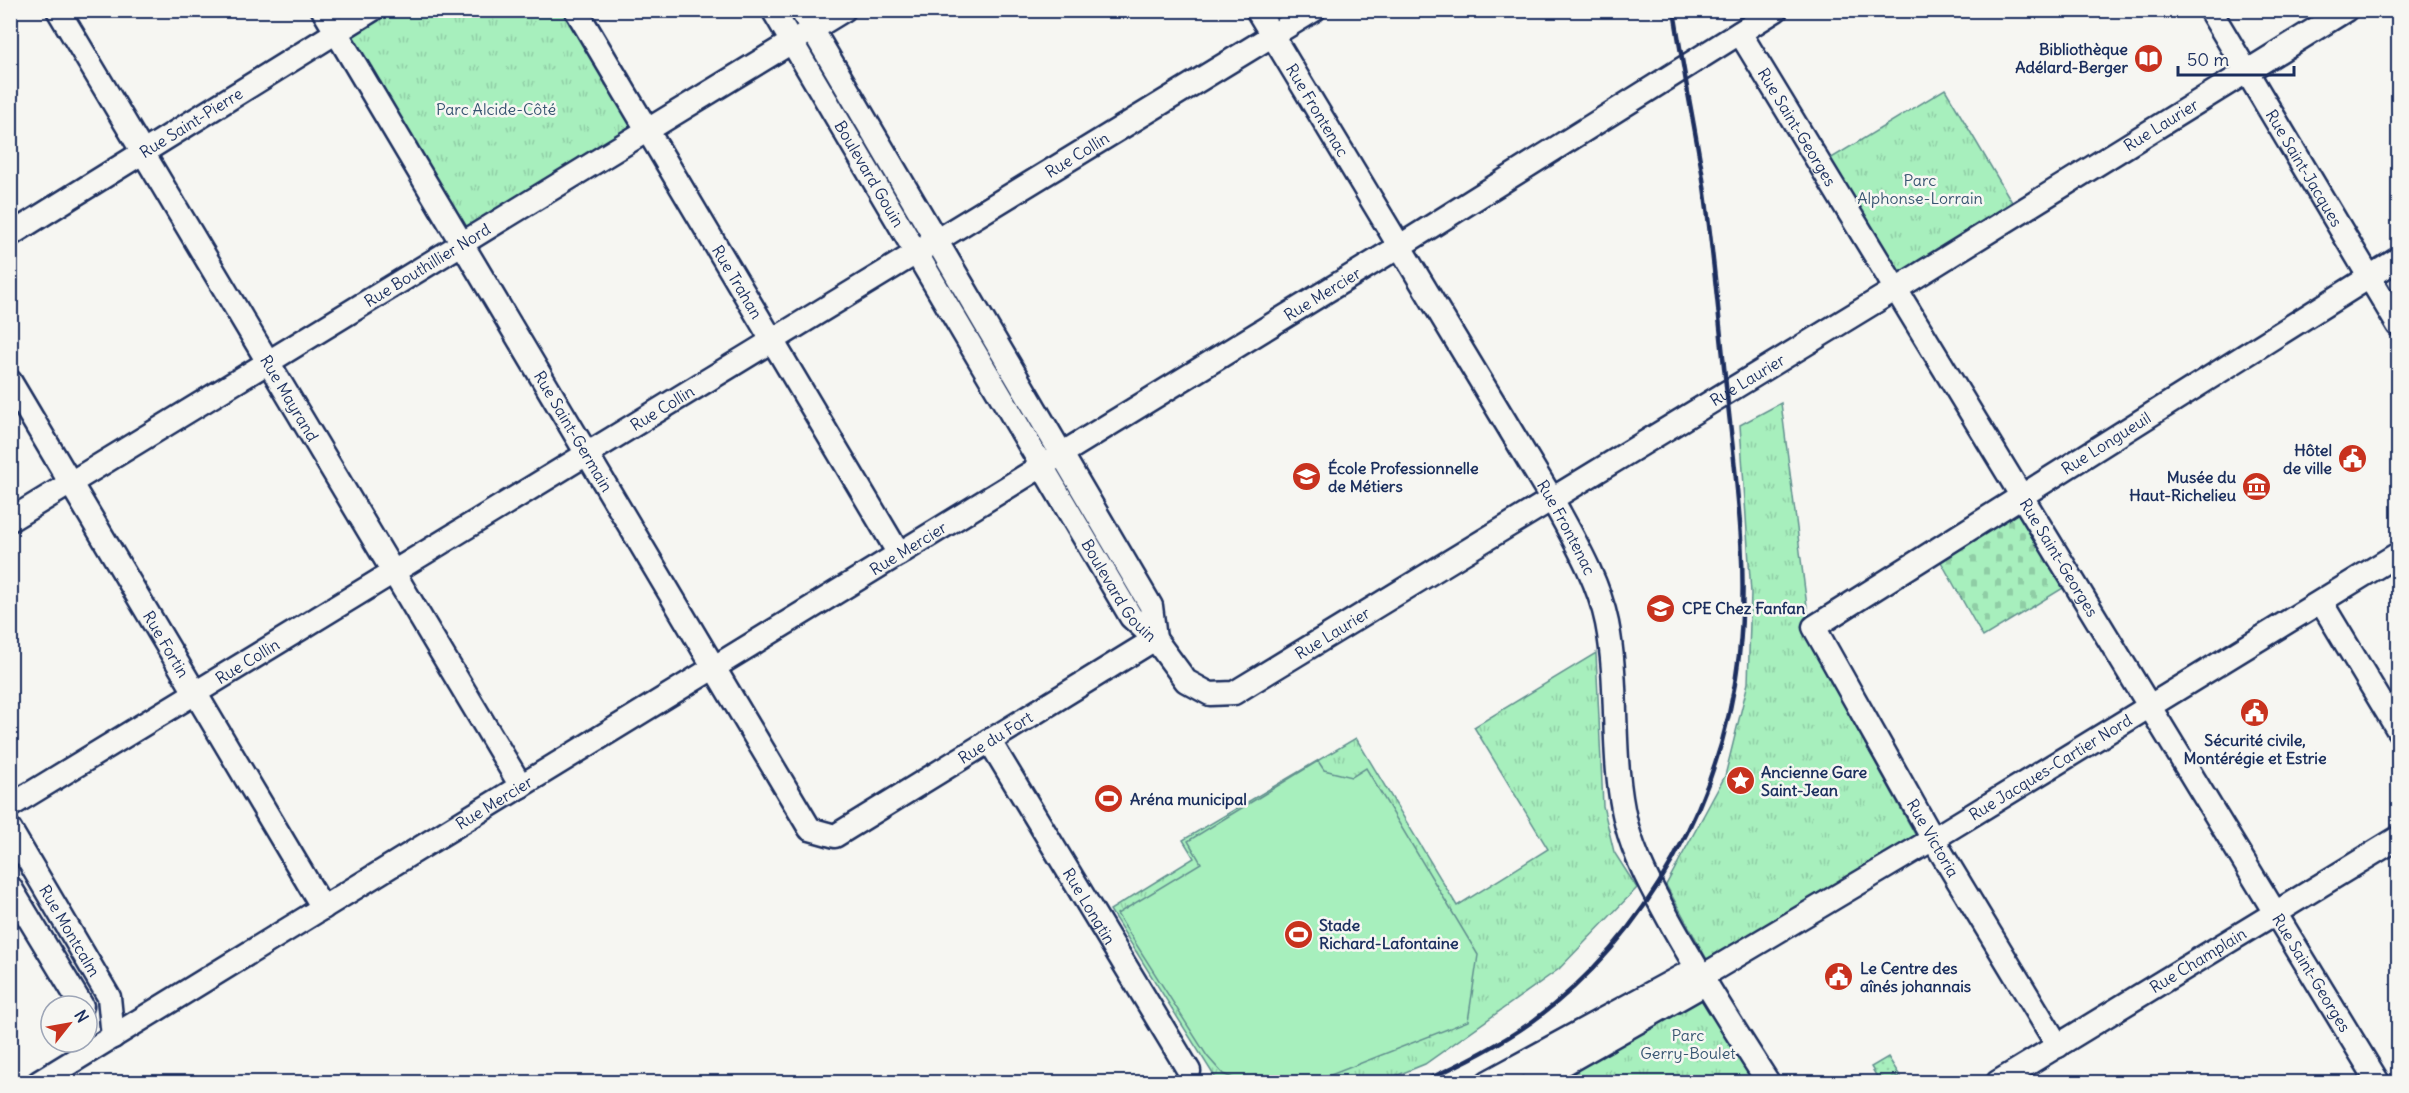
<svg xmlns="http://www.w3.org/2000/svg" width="2409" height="1093" font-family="Delius,sans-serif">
<defs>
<pattern id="grass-dots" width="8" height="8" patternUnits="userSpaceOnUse" patternTransform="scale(1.5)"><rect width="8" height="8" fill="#a7efbd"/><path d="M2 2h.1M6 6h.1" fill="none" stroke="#8fcda5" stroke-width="1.8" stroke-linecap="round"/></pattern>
<pattern id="cemetery-stones" width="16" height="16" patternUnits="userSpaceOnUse" patternTransform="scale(1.5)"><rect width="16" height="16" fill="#a7efbd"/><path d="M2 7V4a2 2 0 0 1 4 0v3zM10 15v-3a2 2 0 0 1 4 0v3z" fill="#8fcda5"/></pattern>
<pattern id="park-tufts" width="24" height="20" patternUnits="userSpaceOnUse" patternTransform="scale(1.5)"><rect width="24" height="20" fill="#a7efbd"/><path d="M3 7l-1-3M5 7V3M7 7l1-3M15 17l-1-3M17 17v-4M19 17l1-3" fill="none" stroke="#8fcda5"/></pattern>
</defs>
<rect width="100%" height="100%" fill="#f6f6f2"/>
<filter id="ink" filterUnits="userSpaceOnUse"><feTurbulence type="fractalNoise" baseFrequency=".0167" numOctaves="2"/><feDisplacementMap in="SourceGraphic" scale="12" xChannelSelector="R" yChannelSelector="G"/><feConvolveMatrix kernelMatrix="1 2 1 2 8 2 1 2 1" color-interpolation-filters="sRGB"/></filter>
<g filter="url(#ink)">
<path fill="url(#grass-dots)" stroke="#618f8e" stroke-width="1.5" d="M 1888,1057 L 1900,1076 L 1889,1082 L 1880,1082 L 1871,1067 Z"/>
<path fill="url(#cemetery-stones)" stroke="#618f8e" stroke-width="1.5" d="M 2022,496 L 2073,582 L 1983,637 L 1935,551 Z"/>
<g fill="url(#park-tufts)" stroke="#618f8e" stroke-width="1.5">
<path d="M 372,11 L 576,11 L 648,131 L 462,244 L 336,33 Z"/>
<path d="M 1945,89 L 2019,214 L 1896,289 L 1820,165 Z"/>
<path d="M 1781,403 L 1808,614 L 1804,633 L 1917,838 L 1709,963 L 1666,885 L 1725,776 L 1748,683 L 1751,593 L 1740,425 Z"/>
<path d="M 1596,653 L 1603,806 L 1614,852 L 1637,888 L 1559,969 L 1425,1064 L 1381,1082 L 1218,1082 L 1110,910 L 1194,858 L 1183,840 L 1356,738 L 1457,906 L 1548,849 L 1474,727 Z"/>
<path d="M 1702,993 L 1758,1082 L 1532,1082 Z"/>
</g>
<path fill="#a7efbd" stroke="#618f8e" stroke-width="1.5" d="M 1318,761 L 1324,770 L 1352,777 L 1366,768 L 1478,955 L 1468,1021 L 1313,1082 L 1242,1082 L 1223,1074 L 1207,1056 L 1117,914 L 1201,863 L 1188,841 Z"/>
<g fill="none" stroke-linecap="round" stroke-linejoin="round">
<defs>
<g id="minor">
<path id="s1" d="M 58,10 L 521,786"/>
<path id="s2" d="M 323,10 L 810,829 L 835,836 L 1155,639"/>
<path id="s3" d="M 576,10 L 899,554"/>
<path id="s4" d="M 773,10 L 1131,617 L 1155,639 L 1186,681 L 1210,694 L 1234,693 L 1896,289 L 2346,10"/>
<path d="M 801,10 L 1151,606 L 1155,639"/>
<path id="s5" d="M 1257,10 L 1552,499 C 1573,538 1598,579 1607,623 C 1620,689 1610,758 1626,823 C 1635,859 1655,894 1673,927 C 1703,980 1735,1031 1768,1082"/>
<path id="s6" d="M 2210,10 L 2398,325"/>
<path id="s7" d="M 1740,33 L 2378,1082"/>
<path id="s8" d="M 10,235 L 372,10"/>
<path id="s9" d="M 10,381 L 323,908"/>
<path id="s10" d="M 10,520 L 844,10"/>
<path d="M 2321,602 L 2398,730"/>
<path id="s11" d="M 989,740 L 1189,1071"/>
<path id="s12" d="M 10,806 L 1314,10"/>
<path id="s13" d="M 10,829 L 109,997 L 113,1037"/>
<path d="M 10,887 L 82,1006"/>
<path id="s14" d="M 2058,1046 L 1933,839 L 1814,627 L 2398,259"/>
<path id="s15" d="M 39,1082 L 1400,246 L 1776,10"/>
<path d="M 1488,1082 L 1688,973 L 1701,977"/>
<path id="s16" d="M 1532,1082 L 1696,989 L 1701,977 L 1933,839 L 2398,554"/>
<path id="s17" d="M 1998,1082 L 2398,838"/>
</g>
</defs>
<use href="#minor" stroke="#1b2f5e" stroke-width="27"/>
<use href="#minor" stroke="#f6f6f2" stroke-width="22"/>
<path stroke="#1b2f5e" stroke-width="4.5" d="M 1421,1082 C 1460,1065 1499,1045 1533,1021 C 1648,936 1723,796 1739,655 C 1749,569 1736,481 1727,395 C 1719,321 1713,246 1702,172 C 1693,118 1682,64 1674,10"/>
</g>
</g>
<defs>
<symbol id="library-disc" viewBox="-11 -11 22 22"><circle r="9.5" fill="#c8321e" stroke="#f6f6f2"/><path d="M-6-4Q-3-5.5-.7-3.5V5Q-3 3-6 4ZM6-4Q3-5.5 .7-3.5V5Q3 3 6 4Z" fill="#fff"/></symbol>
<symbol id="civic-disc" viewBox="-11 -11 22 22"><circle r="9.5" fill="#c8321e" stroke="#f6f6f2"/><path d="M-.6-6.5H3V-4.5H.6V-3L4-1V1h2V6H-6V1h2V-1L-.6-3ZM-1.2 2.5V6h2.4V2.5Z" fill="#fff"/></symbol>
<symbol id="school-disc" viewBox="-11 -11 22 22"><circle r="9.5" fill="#c8321e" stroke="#f6f6f2"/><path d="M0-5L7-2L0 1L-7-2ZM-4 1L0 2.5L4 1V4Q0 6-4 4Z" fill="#fff"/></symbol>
<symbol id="museum-disc" viewBox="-11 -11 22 22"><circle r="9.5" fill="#c8321e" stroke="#f6f6f2"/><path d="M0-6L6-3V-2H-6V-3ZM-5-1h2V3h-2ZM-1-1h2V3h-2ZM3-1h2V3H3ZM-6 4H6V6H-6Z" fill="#fff"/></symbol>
<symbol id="sight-disc" viewBox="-11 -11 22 22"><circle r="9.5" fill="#c8321e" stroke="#f6f6f2"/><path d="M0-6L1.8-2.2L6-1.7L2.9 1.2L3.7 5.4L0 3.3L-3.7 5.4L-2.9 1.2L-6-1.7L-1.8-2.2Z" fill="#fff"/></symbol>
<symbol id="stadium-disc" viewBox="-11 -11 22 22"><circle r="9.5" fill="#c8321e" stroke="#f6f6f2"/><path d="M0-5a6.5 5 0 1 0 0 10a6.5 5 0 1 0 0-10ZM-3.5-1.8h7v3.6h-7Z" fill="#fff"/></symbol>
</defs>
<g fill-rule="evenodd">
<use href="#library-disc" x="2132" y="42" width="33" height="33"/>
<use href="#civic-disc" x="2336" y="442" width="33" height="33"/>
<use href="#school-disc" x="1290" y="460" width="33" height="33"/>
<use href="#museum-disc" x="2240" y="470" width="33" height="33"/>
<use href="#school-disc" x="1644" y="592" width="33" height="33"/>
<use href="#civic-disc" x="2238" y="696" width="33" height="33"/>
<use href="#sight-disc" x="1724" y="764" width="33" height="33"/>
<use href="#stadium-disc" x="1092" y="782" width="33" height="33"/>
<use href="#stadium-disc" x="1282" y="918" width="33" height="33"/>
<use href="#civic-disc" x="1822" y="960" width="33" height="33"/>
</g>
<g text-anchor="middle" stroke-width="5" stroke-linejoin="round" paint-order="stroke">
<g font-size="16" font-weight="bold" fill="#1b2f5e" stroke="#f6f6f2" text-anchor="start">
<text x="2128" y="55" text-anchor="end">Bibliothèque<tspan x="2128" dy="18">Adélard-Berger</tspan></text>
<text x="2332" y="456" text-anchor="end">Hôtel<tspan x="2332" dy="18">de ville</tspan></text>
<text x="1328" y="474">École Professionnelle<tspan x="1328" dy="18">de Métiers</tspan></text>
<text x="2236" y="483" text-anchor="end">Musée du<tspan x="2236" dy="18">Haut-Richelieu</tspan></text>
<text x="1682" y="614">CPE Chez Fanfan</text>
<text x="2255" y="746" text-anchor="middle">Sécurité civile,<tspan x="2255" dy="18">Montérégie et Estrie</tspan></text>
<text x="1761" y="778">Ancienne Gare<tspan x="1761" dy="18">Saint-Jean</tspan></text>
<text x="1130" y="805">Aréna municipal</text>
<text x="1319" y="931">Stade<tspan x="1319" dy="18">Richard-Lafontaine</tspan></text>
<text x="1860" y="974">Le Centre des<tspan x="1860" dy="18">aînés johannais</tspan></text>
</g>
<g font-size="16" fill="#375571" stroke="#f6f6f2">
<text x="496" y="115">Parc Alcide-Côté</text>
<text x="1920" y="186">Parc<tspan x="1920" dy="18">Alphonse-Lorrain</tspan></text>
<text x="1688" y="1041">Parc<tspan x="1688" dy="18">Gerry-Boulet</tspan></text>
</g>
<g font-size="16" fill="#1b2f5e" stroke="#f6f6f2">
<text dy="6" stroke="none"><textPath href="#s5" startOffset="117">Rue Frontenac</textPath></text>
<text dy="6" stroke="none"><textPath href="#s8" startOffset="213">Rue Saint-Pierre</textPath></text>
<text dy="6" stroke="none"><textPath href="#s4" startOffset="1928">Rue Laurier</textPath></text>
<text dy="6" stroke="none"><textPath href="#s7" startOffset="110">Rue Saint-Georges</textPath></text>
<text dy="6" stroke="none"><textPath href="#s12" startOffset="1250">Rue Collin</textPath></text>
<text dy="6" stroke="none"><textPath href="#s6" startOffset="184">Rue Saint-Jacques</textPath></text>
<text dy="6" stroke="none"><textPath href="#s4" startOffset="190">Boulevard Gouin</textPath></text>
<text dy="6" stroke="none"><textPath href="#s10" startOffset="489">Rue Bouthillier Nord</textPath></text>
<text dy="6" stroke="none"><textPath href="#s3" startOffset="316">Rue Trahan</textPath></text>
<text dy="6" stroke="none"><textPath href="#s15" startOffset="1506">Rue Mercier</textPath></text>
<text dy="6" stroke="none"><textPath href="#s4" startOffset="1442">Rue Laurier</textPath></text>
<text dy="6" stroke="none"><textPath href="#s1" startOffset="452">Rue Mayrand</textPath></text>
<text dy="6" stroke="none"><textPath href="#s12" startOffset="764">Rue Collin</textPath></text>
<text dy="6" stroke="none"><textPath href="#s2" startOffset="490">Rue Saint-Germain</textPath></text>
<text dy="6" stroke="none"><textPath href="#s14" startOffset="830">Rue Longueuil</textPath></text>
<text dy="6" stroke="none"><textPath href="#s5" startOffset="603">Rue Frontenac</textPath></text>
<text dy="6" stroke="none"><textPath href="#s15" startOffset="1020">Rue Mercier</textPath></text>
<text dy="6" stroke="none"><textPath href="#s7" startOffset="614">Rue Saint-Georges</textPath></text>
<text dy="6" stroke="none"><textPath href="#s4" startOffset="676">Boulevard Gouin</textPath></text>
<text dy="6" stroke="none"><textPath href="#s4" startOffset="956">Rue Laurier</textPath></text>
<text dy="6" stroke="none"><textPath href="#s9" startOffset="306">Rue Fortin</textPath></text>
<text dy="6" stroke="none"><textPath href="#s12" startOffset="278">Rue Collin</textPath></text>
<text dy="6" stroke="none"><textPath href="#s2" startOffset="1167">Rue du Fort</textPath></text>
<text dy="6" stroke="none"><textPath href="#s16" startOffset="609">Rue Jacques-Cartier Nord</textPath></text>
<text dy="6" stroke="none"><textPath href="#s15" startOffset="534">Rue Mercier</textPath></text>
<text transform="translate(1933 838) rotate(60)" y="6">Rue Victoria</text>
<text dy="6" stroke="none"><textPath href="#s11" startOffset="194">Rue Longtin</textPath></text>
<text dy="6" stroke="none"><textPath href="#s13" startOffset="118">Rue Montcalm</textPath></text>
<text dy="6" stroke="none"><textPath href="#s17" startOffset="234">Rue Champlain</textPath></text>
<text dy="6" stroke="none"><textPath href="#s7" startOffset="1100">Rue Saint-Georges</textPath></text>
</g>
</g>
<rect width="2409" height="1093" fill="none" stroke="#f6f6f2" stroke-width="36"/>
<rect x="18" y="18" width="2373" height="1057" fill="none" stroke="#1b2f5e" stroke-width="2" filter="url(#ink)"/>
<g transform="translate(69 1024) rotate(59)"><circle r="28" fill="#f6f6f2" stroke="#9ea6b7" stroke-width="1.5"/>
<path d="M0-4.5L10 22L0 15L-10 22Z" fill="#c8321e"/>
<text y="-9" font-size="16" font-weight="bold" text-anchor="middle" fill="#1b2f5e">N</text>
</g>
<path d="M2178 66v9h116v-9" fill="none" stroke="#1b2f5e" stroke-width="3"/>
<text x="2187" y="66" font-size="18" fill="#1b2f5e" stroke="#f6f6f2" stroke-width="4.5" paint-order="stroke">50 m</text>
</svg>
